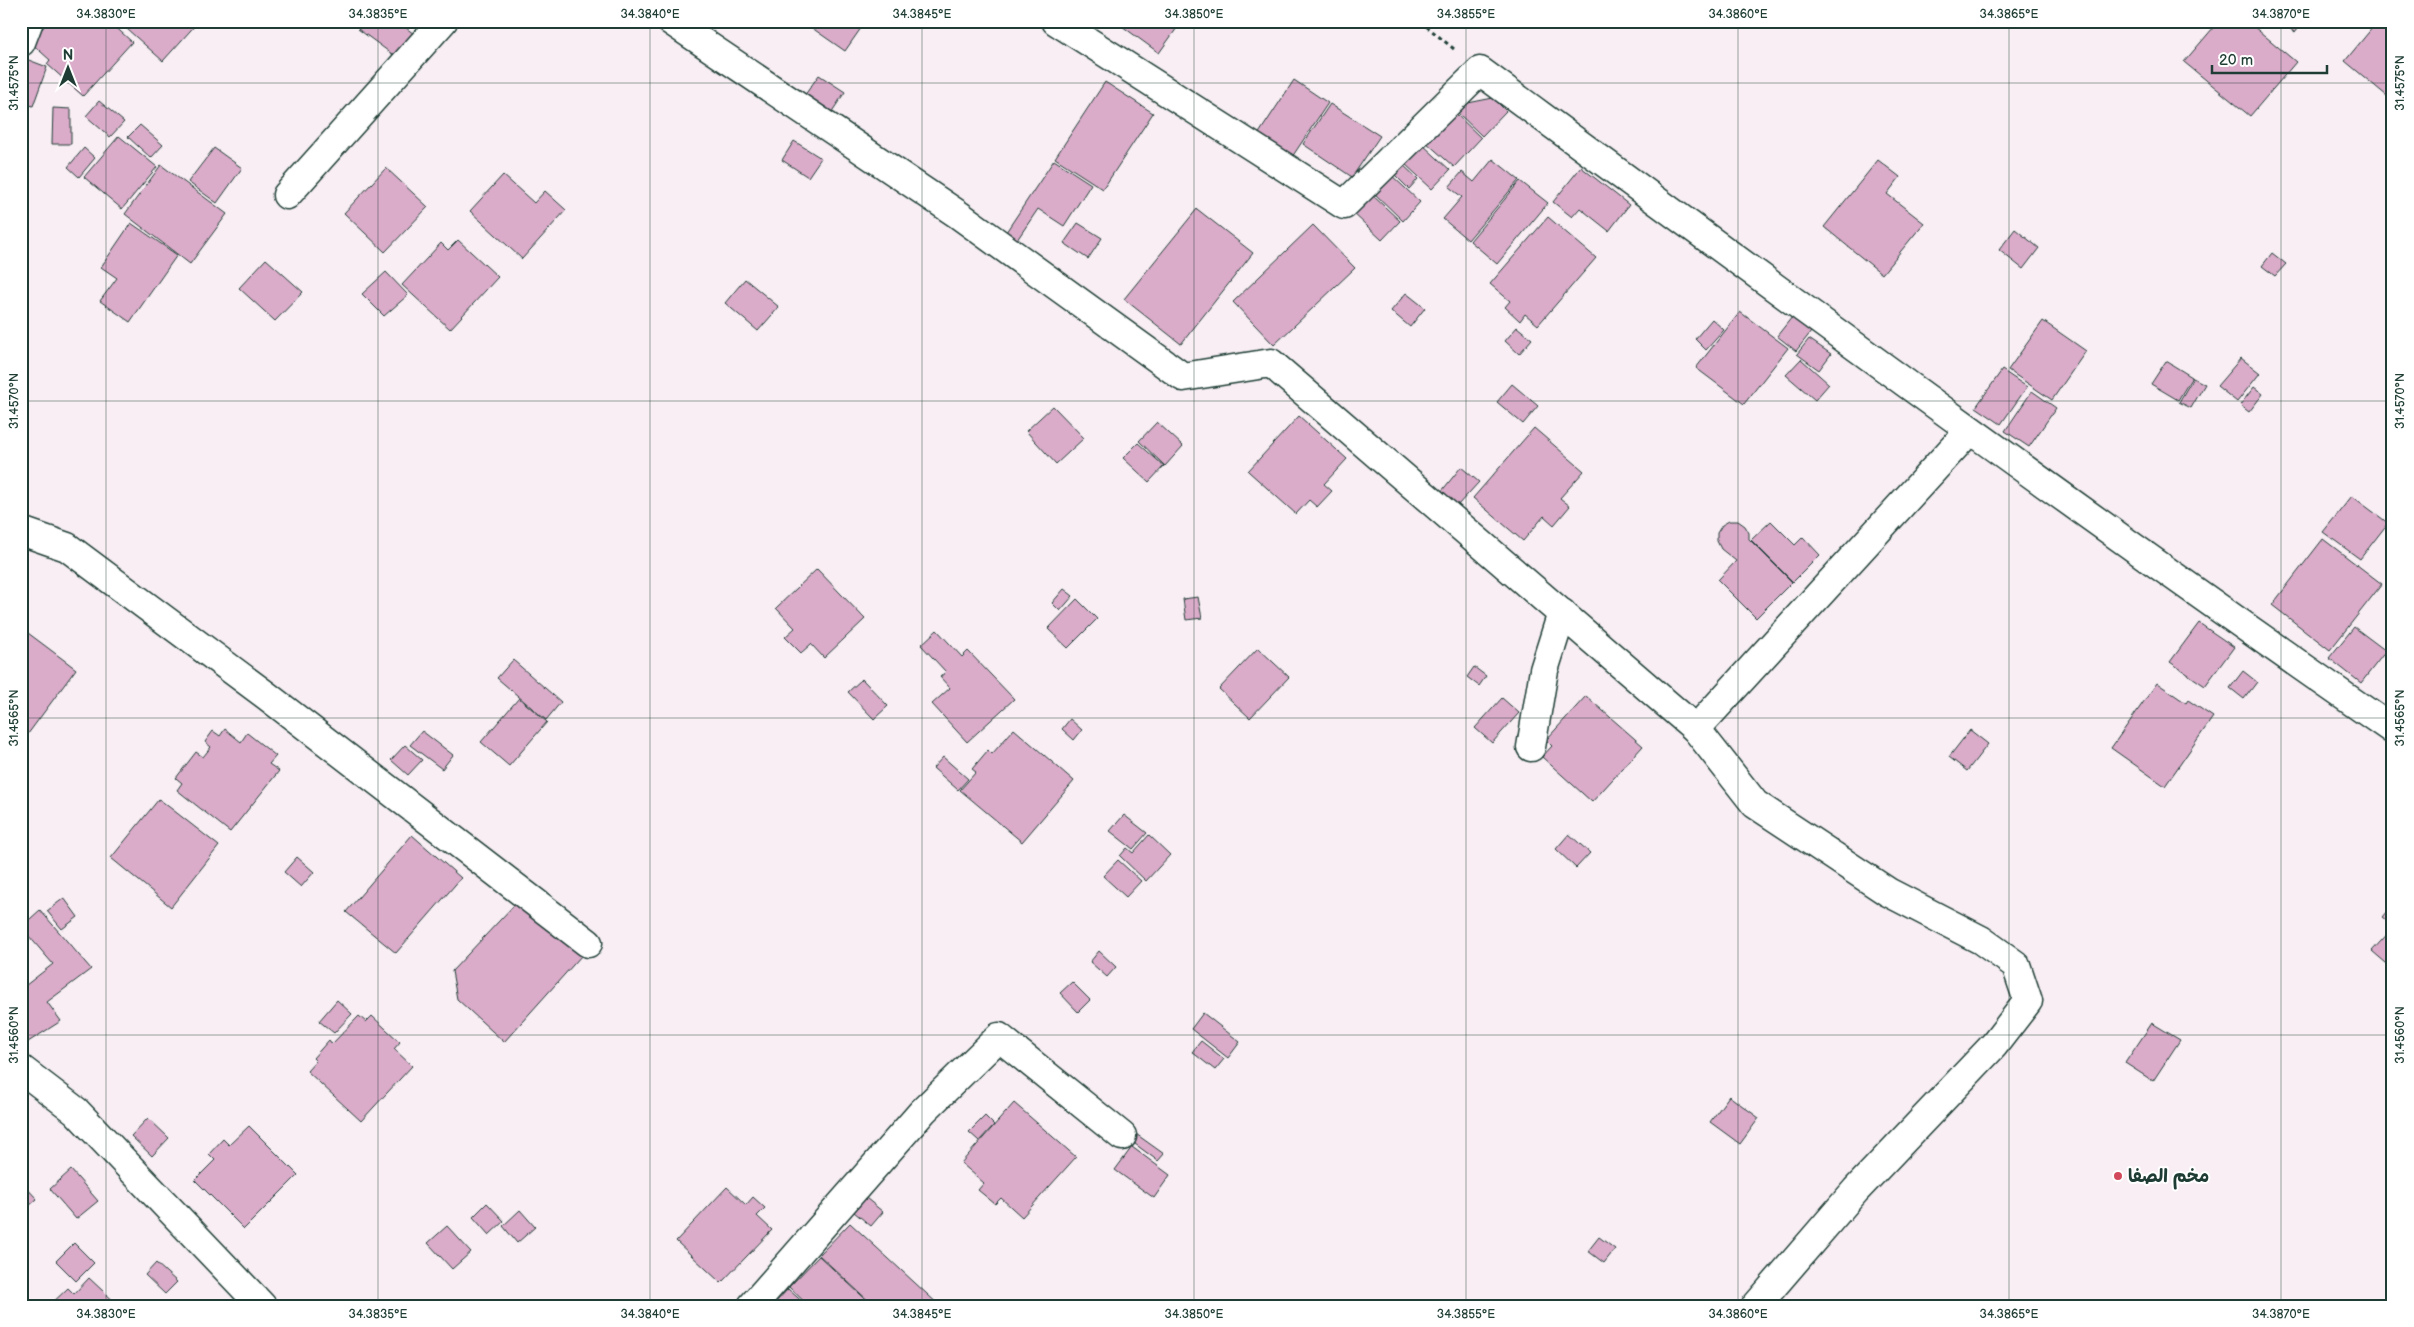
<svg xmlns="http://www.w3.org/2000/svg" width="2414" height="1327" font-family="'Balsamiq Sans','Playpen Sans Arabic',sans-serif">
<rect width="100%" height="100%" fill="#f8eef4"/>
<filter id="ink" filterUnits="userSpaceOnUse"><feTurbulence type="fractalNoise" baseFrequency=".02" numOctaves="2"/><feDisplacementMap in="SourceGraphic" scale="10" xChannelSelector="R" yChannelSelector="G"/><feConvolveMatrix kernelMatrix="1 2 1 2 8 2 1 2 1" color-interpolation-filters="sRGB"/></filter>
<g filter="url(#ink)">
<g fill="#dbabca" stroke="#1f3d34">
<path d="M 49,21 L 109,21 L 132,42 L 83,96 L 47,64 L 50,60 L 30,42 Z"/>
<path d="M 118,21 L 199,21 L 163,61 Z"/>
<path d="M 364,21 L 397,21 L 414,34 L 396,57 L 358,29 Z"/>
<path d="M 802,21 L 866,21 L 845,51 Z"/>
<path d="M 1115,21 L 1182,21 L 1159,53 Z"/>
<path d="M 2219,21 L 2247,21 L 2296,62 L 2250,116 L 2184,62 Z"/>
<path d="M 2281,21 L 2304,21 L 2295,33 Z"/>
<path d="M 2378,21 L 2393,21 L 2393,101 L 2345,61 Z"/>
<path d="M 26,59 L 47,67 L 33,106 L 21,102 L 21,73 Z"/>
<path d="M 819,75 L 845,92 L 829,116 L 802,99 Z"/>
<path d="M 1294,80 L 1328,103 L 1288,163 L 1254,141 Z"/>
<path d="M 1105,82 L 1153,113 L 1103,189 L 1055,158 Z"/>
<path d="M 1493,98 L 1506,111 L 1482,136 L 1456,111 L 1463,104 Z"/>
<path d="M 99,101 L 124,122 L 110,137 L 86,116 Z"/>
<path d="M 1330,104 L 1380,136 L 1352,177 L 1303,144 Z"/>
<path d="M 53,108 L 71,109 L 71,144 L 52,144 Z"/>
<path d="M 1454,112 L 1481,138 L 1454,167 L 1426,142 Z"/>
<path d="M 140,125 L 163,145 L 151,158 L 128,137 Z"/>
<path d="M 119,136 L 157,167 L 122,209 L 84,177 Z"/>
<path d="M 794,141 L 821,158 L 808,177 L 782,160 Z"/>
<path d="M 1422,144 L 1450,170 L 1432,189 L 1404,163 Z"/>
<path d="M 84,148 L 95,158 L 79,177 L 68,167 Z"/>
<path d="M 214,148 L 242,168 L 217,203 L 188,182 Z"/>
<path d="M 1493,159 L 1519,180 L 1468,240 L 1443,219 L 1462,197 L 1449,187 L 1462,172 L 1474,182 Z"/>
<path d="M 1054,160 L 1091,184 L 1064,226 L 1038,209 L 1017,240 L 1006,232 Z"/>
<path d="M 1878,160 L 1900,177 L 1887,194 L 1924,223 L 1882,274 L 1824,227 Z"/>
<path d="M 1401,163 L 1418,179 L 1409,189 L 1393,173 Z"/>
<path d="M 161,165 L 227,214 L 190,264 L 125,214 Z"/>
<path d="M 1581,167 L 1629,205 L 1609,231 L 1580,208 L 1572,217 L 1553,202 Z"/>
<path d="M 386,168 L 428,207 L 385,252 L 344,213 Z"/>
<path d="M 1389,173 L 1420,202 L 1403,221 L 1372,191 Z"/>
<path d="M 503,175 L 534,203 L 545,191 L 566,210 L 522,259 L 470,211 Z"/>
<path d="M 1520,181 L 1548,203 L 1497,264 L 1470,241 Z"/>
<path d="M 1370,193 L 1400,221 L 1382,240 L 1352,212 Z"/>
<path d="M 1197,209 L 1253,253 L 1181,344 L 1124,299 Z"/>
<path d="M 1548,217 L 1596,258 L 1538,325 L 1525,314 L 1520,321 L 1505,307 L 1510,301 L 1490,284 Z"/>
<path d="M 131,223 L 177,255 L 130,322 L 100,301 L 117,278 L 101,267 Z"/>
<path d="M 1078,223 L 1102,238 L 1088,259 L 1064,243 Z"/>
<path d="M 1313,225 L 1355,268 L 1274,345 L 1233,302 Z"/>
<path d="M 2015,229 L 2039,248 L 2023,269 L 1999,250 Z"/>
<path d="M 458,240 L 498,277 L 450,329 L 402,285 L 441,243 L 448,250 Z"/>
<path d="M 2272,253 L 2286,264 L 2275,276 L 2262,266 Z"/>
<path d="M 266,259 L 303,292 L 275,321 L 239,288 Z"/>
<path d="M 386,272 L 408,295 L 384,316 L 362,294 Z"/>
<path d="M 745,279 L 779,307 L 758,331 L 725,303 Z"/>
<path d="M 1406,293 L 1425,308 L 1410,327 L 1391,311 Z"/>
<path d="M 1740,312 L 1788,348 L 1744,404 L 1696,368 Z"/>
<path d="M 1792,317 L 1811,332 L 1796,351 L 1777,336 Z"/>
<path d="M 1712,319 L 1724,330 L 1706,350 L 1695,339 Z"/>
<path d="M 2043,321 L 2086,351 L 2052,400 L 2008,370 Z"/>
<path d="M 1517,327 L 1532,339 L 1519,354 L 1505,341 Z"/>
<path d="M 1809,339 L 1831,354 L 1819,370 L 1797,354 Z"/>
<path d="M 2241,358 L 2260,373 L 2237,402 L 2217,386 Z"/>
<path d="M 1801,359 L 1829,384 L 1815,400 L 1786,375 Z"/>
<path d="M 2166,361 L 2192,377 L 2178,400 L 2151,384 Z"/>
<path d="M 2002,370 L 2027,387 L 2001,424 L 1976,407 Z"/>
<path d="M 2193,378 L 2205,384 L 2191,408 L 2179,402 Z"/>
<path d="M 1512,384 L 1538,406 L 1523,424 L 1497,402 Z"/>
<path d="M 2254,387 L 2263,394 L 2249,412 L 2240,405 Z"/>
<path d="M 2032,391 L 2056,408 L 2029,447 L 2005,431 Z"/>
<path d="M 1053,406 L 1084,438 L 1056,464 L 1026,431 Z"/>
<path d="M 1299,416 L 1347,459 L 1324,484 L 1332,491 L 1317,507 L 1309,500 L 1296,514 L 1248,471 Z"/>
<path d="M 1157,422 L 1183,446 L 1165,466 L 1139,441 Z"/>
<path d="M 1534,428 L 1584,471 L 1560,498 L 1570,506 L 1554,525 L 1544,516 L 1523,541 L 1473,498 Z"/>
<path d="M 1138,443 L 1164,466 L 1149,482 L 1123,458 Z"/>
<path d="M 1461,467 L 1479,482 L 1457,506 L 1441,492 Z"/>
<path d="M 2352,496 L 2388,523 L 2360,559 L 2323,532 Z"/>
<path d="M 1729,521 L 1738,521 L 1745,526 L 1749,533 L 1749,539 L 1792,582 L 1756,618 L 1718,580 L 1736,561 L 1721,549 L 1717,541 L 1717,533 L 1722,525 Z"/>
<path d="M 1771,521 L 1795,545 L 1803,537 L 1820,555 L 1793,582 L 1751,540 Z"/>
<path d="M 2323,539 L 2382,584 L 2330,650 L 2272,605 Z"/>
<path d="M 817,569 L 865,619 L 824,658 L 811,644 L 801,653 L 785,637 L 795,628 L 776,608 Z"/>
<path d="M 1064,589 L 1073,596 L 1060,611 L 1052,603 Z"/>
<path d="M 1198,597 L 1202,618 L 1186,620 L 1183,599 Z"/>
<path d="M 1077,599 L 1097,619 L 1068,648 L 1048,629 Z"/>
<path d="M 2199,623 L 2234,647 L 2205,686 L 2170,662 Z"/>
<path d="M 2354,627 L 2386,651 L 2361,683 L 2329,658 Z"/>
<path d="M 937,630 L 962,657 L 968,651 L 1014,699 L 967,742 L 932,704 L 950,688 L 940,677 L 946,672 L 921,645 Z"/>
<path d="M 28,633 L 76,669 L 22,742 L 21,643 Z"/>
<path d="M 1258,648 L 1289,677 L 1250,718 L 1219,689 Z"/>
<path d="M 513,660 L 561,702 L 546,720 L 497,678 Z"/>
<path d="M 1474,667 L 1486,676 L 1479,686 L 1467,677 Z"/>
<path d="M 2243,671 L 2257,682 L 2244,699 L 2230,688 Z"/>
<path d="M 862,679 L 888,706 L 874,719 L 848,692 Z"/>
<path d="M 2157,683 L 2186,703 L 2188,700 L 2213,717 L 2165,786 L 2111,748 Z"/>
<path d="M 1586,696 L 1643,746 L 1592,802 L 1542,757 L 1552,746 L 1546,740 Z"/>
<path d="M 519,698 L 547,722 L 509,766 L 481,742 Z"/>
<path d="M 1502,698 L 1519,713 L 1492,743 L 1475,728 Z"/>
<path d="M 1070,719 L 1082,730 L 1074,740 L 1062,729 Z"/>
<path d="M 225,729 L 241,742 L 247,733 L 276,756 L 269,764 L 279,771 L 230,832 L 177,790 L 182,783 L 176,778 L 196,752 L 203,757 L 211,747 L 205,742 L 213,731 L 220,736 Z"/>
<path d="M 1014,729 L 1074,781 L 1022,842 L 960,790 L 976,772 L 972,769 L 988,750 L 992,754 Z"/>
<path d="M 1970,730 L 1988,744 L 1967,771 L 1949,757 Z"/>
<path d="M 422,731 L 453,755 L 442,769 L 410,745 Z"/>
<path d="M 405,745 L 422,760 L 408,775 L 391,760 Z"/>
<path d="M 943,757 L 968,779 L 958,790 L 933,768 Z"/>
<path d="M 159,799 L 219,846 L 171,907 L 111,858 Z"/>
<path d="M 1124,815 L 1147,833 L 1133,849 L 1110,831 Z"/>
<path d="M 1569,834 L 1590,853 L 1576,868 L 1556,849 Z"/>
<path d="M 412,835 L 461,878 L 396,953 L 346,912 Z"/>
<path d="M 1149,835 L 1170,855 L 1146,881 L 1120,856 L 1127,848 L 1133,853 Z"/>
<path d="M 297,857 L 314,872 L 301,887 L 284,872 Z"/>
<path d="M 1118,860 L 1141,881 L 1126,897 L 1103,876 Z"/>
<path d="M 64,898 L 78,917 L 62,929 L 47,911 Z"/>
<path d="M 516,903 L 582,955 L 504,1042 L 457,999 L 452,971 Z"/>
<path d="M 2393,906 L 2393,926 L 2383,918 Z"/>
<path d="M 40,910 L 91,969 L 47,1002 L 61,1021 L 28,1042 L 21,1033 L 21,989 L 53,964 L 21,927 Z"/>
<path d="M 2393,928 L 2393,969 L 2372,951 Z"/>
<path d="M 1099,951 L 1116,967 L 1107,977 L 1090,962 Z"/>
<path d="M 1072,982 L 1090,1000 L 1078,1012 L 1060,993 Z"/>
<path d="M 337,1000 L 352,1014 L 334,1033 L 319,1021 Z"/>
<path d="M 1203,1013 L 1240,1042 L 1228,1058 L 1191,1029 Z"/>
<path d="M 359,1016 L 366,1022 L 372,1016 L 400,1042 L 394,1049 L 412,1066 L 361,1121 L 307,1071 L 316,1061 L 313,1058 L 329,1040 L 332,1044 Z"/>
<path d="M 2152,1023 L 2180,1040 L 2153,1081 L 2125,1063 Z"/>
<path d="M 1201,1041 L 1224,1059 L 1215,1070 L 1192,1052 Z"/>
<path d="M 1729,1096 L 1759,1118 L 1740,1144 L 1710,1122 Z"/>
<path d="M 1014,1103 L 1076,1157 L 1022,1217 L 1001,1198 L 995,1204 L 978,1190 L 984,1183 L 961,1163 Z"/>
<path d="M 985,1116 L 994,1125 L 979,1141 L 969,1132 Z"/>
<path d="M 148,1118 L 169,1138 L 152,1156 L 131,1136 Z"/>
<path d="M 249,1126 L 298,1175 L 244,1229 L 195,1180 L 215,1160 L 209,1154 L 223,1139 L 229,1145 Z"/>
<path d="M 1136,1134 L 1164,1154 L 1158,1161 L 1131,1141 Z"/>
<path d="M 1132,1147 L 1170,1175 L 1154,1198 L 1115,1170 Z"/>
<path d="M 71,1170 L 98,1201 L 76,1219 L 50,1189 Z"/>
<path d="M 23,1184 L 37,1199 L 21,1213 L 21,1186 Z"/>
<path d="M 727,1187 L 746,1205 L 753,1197 L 765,1208 L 757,1216 L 772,1230 L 721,1283 L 676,1241 Z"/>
<path d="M 866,1198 L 883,1212 L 871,1226 L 854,1212 Z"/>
<path d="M 487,1203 L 504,1221 L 489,1235 L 473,1217 Z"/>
<path d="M 520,1210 L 535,1227 L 517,1243 L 503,1226 Z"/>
<path d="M 850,1223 L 940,1306 L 874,1306 L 819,1255 Z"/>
<path d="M 447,1226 L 471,1252 L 452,1269 L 428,1243 Z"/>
<path d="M 1599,1237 L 1615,1249 L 1604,1263 L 1588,1251 Z"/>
<path d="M 74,1243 L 94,1263 L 76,1281 L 56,1261 Z"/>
<path d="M 819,1256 L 873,1306 L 809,1306 L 789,1287 Z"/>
<path d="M 156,1263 L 177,1282 L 165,1294 L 145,1275 Z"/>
<path d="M 89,1278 L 119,1306 L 49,1306 L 68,1288 L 74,1294 Z"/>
<path d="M 788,1289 L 807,1306 L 772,1306 Z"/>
</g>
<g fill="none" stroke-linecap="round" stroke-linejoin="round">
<defs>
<g id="minor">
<path d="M 671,21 L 959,215 L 1183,377 L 1271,363 L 1696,729 L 1969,431"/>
<path d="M 1056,21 L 1344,205 L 1480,71 C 1782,293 2084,516 2393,730"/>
<path d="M 21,42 L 29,21"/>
<path d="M 287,195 L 443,21"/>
<path d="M 21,531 L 67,547 L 267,696 L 588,943"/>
<path d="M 1696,729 L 1755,804 L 1888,892 L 1981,940 L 2016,965 L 2028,1001 L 1994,1045 L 1856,1190 L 1756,1306"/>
<path d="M 1531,747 L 1544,670 L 1562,613"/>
<path d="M 21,1069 L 76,1111 L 262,1306"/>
<path d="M 752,1306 L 923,1111 L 999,1037 L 1122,1136"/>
</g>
</defs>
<use href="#minor" stroke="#1f3d34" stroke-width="31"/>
<path stroke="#1f3d34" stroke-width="3" stroke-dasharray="4 4" stroke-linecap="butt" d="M 1420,21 L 1454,49"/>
<use href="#minor" stroke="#fff" stroke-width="28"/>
</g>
</g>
<path fill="none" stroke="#1f3d34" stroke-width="1" stroke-opacity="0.45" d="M 106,21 L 106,1306M 378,21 L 378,1306M 650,21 L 650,1306M 922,21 L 922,1306M 1194,21 L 1194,1306M 1466,21 L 1466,1306M 1738,21 L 1738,1306M 2009,21 L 2009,1306M 2281,21 L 2281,1306M 21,83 L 2393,83M 21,401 L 2393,401M 21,718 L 2393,718M 21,1035 L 2393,1035"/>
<circle fill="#d1495b" stroke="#fff" stroke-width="2" cx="2118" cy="1176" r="5"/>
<g text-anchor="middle" stroke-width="4" stroke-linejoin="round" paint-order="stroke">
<g font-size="18" font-weight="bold" fill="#1f3d34" stroke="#fff" text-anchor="start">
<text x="2128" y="1182">مخم الصفا</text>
</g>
</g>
<rect width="2414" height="1327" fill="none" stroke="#fff" stroke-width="55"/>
<g transform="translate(68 68)" stroke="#ffffff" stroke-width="4" paint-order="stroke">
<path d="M0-4L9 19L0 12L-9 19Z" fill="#1f3d34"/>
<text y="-8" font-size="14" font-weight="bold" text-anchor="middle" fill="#1f3d34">N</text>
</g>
<path d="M2212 65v8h115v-8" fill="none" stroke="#1f3d34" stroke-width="2.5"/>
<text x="2219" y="65" font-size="15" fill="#1f3d34" stroke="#ffffff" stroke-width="4" paint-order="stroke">20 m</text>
<rect x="28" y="28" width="2358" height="1272" fill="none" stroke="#1f3d34" stroke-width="2"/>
<g font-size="12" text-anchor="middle" fill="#1f3d34">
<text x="106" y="18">34.3830°E</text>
<text x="378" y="18">34.3835°E</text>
<text x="650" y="18">34.3840°E</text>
<text x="922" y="18">34.3845°E</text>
<text x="1194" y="18">34.3850°E</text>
<text x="1466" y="18">34.3855°E</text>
<text x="1738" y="18">34.3860°E</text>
<text x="2009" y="18">34.3865°E</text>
<text x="2281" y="18">34.3870°E</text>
<text transform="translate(14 83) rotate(-90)" y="4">31.4575°N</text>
<text transform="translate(2400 83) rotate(-90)" y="4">31.4575°N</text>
<text transform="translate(14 401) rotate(-90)" y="4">31.4570°N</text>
<text transform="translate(2400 401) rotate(-90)" y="4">31.4570°N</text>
<text transform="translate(14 718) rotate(-90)" y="4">31.4565°N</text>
<text transform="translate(2400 718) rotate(-90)" y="4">31.4565°N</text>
<text transform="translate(14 1035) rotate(-90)" y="4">31.4560°N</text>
<text transform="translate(2400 1035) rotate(-90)" y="4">31.4560°N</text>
<text x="106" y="1318">34.3830°E</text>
<text x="378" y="1318">34.3835°E</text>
<text x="650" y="1318">34.3840°E</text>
<text x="922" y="1318">34.3845°E</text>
<text x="1194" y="1318">34.3850°E</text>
<text x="1466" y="1318">34.3855°E</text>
<text x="1738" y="1318">34.3860°E</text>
<text x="2009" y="1318">34.3865°E</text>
<text x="2281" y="1318">34.3870°E</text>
</g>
</svg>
